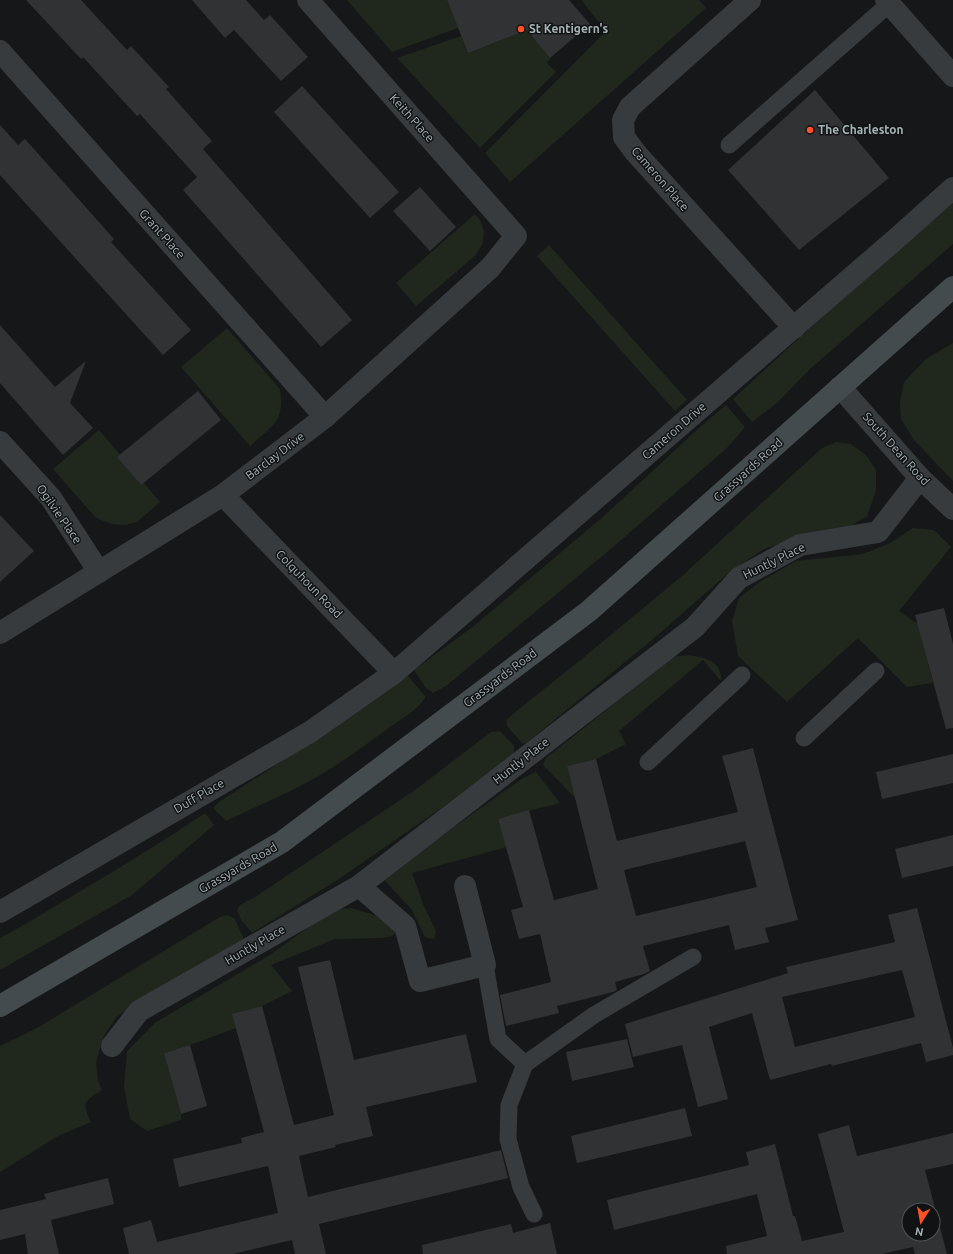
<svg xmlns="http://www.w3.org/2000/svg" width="953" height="1254" font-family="Ubuntu,sans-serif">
<rect width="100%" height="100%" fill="#161718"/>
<g fill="#20271d">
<path d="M 347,0 L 447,0 L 458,28 L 392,52 Z"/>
<path d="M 581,0 L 699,0 L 706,8 L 510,182 L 485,153 L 606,31 Z"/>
<path d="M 527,30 L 551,58 L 547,63 L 556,72 L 480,148 L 397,58 L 461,36 L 468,53 Z"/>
<path d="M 953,202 L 953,244 L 809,370 L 778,402 L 752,422 L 733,399 L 823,316 Z"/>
<path d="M 475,214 L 480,220 L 484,231 L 483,243 L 476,255 L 416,306 L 396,283 Z"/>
<path d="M 549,245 L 687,400 L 675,411 L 537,256 Z"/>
<path d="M 227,328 L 280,389 C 285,422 272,426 250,446 L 181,367 Z"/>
<path d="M 953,343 L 953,481 L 914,440 L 901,419 L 900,402 L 904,382 L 926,359 Z"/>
<path d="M 726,405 L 745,427 L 727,448 L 612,548 L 446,686 L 433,693 L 426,688 L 414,670 L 475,625 L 605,515 L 700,427 Z"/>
<path d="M 99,430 L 160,502 L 137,522 L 126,525 L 112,524 L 96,518 L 53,469 Z"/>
<path d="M 836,442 L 851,444 L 866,455 L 876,470 L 876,491 L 867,516 L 846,529 L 803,537 L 764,549 L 732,570 L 652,640 L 525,744 L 522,743 L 507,726 L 506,720 L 514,713 L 583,658 L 683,575 L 822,448 Z"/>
<path d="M 913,528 L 934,530 L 951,547 L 899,611 L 918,624 L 933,683 L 907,687 L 858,638 L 787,702 L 738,656 L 732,621 L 739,598 L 761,581 L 796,561 L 863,554 L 890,543 Z"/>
<path d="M 687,655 C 699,657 716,658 720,672 C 721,674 721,679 721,681 L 703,660 L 619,731 L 626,744 L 596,759 L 567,766 L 575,798 L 543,765 L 546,758 L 604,712 L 651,671 L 672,657 Z"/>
<path d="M 407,675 L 425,696 L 425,698 C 418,710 401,719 390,727 C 367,744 344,761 320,775 C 290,793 257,806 226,821 L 213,808 L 219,802 L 267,771 Z"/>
<path d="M 500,731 L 514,746 L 514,753 L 443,807 L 339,879 L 252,933 L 241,920 L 237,910 L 240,905 L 255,897 L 415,790 L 491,732 Z"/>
<path d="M 536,772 L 560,803 L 498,819 L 507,847 L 412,873 L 423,904 L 436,931 L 434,939 L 425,937 L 412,910 L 386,882 L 385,876 L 523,778 Z"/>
<path d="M 205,813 L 214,825 L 132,895 L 0,970 L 0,938 C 27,924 53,907 79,892 C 122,866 164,841 205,813 Z"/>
<path d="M 351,908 L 394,921 L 399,929 L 392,936 L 382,938 L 335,939 L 271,965 L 292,991 L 262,1006 L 233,1014 L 236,1028 L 190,1045 L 164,1053 L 181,1114 L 181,1120 L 147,1131 L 130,1119 L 124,1086 L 127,1051 L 156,1022 L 270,955 L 332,910 Z"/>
<path d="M 227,915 L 235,919 L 244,939 L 117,1016 L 104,1036 L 96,1062 L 98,1081 L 102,1090 C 85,1101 81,1101 91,1122 L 58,1136 L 0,1172 L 0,1046 L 37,1028 L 220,917 Z"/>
</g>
<g fill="#313234" fill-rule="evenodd">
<path d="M 26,0 L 81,0 L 127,50 L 131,46 L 169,87 L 166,89 L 212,141 L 203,149 L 352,320 L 321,347 L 183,190 L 197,177 L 140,114 L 137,116 L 83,57 L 81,59 Z"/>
<path d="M 192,0 L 246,0 L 264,20 L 270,15 L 308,57 L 281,81 L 234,30 L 225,38 Z"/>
<path d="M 447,0 L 569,0 L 590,24 L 550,58 L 527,30 L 468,53 Z"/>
<path d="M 302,86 L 399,192 L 370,218 L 274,112 Z"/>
<path d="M 815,90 L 889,178 L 799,250 L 728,170 Z"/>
<path d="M 0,125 L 18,145 L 25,139 L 114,239 L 111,242 L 191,330 L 163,355 L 0,175 Z"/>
<path d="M 420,187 L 456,227 L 430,251 L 393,211 Z"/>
<path d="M 0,325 L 55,387 L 86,361 L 70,403 L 93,428 L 63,455 L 0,383 Z"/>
<path d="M 198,391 L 221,420 L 141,485 L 117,457 Z"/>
<path d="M 0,515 L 34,551 L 0,582 Z"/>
<path d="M 944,608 L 953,644 L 953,728 L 946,729 L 915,615 Z"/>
<path d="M 753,748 L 798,920 L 765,928 L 769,942 L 735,950 L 729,925 L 643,946 L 650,971 L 644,974 L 615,982 L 617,990 L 613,992 L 557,1006 L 559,1013 L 506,1026 L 500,995 L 551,982 L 540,934 L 519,939 L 511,910 L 523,907 L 498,819 L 529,810 L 554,900 L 598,889 L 567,766 L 596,759 L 617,841 L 738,812 L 722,756 ZM 745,841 L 757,887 L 636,916 L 624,870 Z"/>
<path d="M 953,754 L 953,783 L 882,799 L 876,772 Z"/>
<path d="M 953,835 L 953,866 L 902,878 L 895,849 Z"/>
<path d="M 917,908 L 953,1048 L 953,1055 L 926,1062 L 921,1043 L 832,1066 L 831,1064 L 770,1080 L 752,1013 L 709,1027 L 728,1099 L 698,1107 L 682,1045 L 633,1057 L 625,1024 L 788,973 L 786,967 L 895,942 L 888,915 ZM 902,970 L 915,1017 L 795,1047 L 782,997 Z"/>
<path d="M 330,960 L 354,1060 L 466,1034 L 477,1082 L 366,1107 L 373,1136 L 335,1145 L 336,1147 L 299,1156 L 308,1197 L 501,1150 L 508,1178 L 319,1224 L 326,1254 L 295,1254 L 292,1240 L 233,1254 L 129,1254 L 123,1228 L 151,1220 L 157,1242 L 278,1213 L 268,1166 L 179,1187 L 173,1159 L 242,1143 L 241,1138 L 264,1132 L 232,1014 L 262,1006 L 294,1125 L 334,1115 L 298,967 Z"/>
<path d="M 627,1039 L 634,1067 L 572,1081 L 566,1052 Z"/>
<path d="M 190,1045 L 207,1106 L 181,1114 L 164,1053 Z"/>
<path d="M 685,1108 L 692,1136 L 577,1163 L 571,1136 Z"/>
<path d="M 849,1125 L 857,1156 L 953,1133 L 953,1164 L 925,1170 L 947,1254 L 915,1254 L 913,1247 L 882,1254 L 727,1254 L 726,1246 L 767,1236 L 757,1194 L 614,1230 L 607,1200 L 749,1165 L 746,1152 L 775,1144 L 793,1216 L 795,1216 L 802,1241 L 844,1232 L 818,1134 ZM 909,1210 L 933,1210 L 933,1234 L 909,1234 Z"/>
<path d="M 108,1178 L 114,1204 L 51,1220 L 59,1254 L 28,1254 L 25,1234 L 0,1240 L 0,1210 L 46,1199 L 44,1194 Z"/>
<path d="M 550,1223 L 557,1254 L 423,1254 L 422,1245 L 511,1224 L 513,1233 Z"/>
</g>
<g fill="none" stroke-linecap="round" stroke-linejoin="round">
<g stroke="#373b3e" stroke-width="17">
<path d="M 729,145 L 889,4"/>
<path d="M 804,738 L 876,671"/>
<path d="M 648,762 L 742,675"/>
<path d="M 485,965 L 498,1039 L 525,1064 L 594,1015 L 693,957"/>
<path d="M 525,1064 L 509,1105 L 508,1139 L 521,1187 L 534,1214"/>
</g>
<g stroke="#373b3e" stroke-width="22">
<path d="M 750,0 L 630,107 L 623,120 L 624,137 L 635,152 L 794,328"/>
<path d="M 886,0 L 953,76"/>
<path d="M 0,51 L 325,417"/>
<path d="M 840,387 L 920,478 L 953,509"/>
<path d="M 0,442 L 51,498 L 99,572"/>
<path d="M 223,495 L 394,673"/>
<path d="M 0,633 L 223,495 L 282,450 L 325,417 L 490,268 L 516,236 L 308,0"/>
<path d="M 359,886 L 405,926 L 420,981 L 485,965 L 465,886"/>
<path d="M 0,912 L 310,732 L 394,673 L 897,238 L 953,188"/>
<path d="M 112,1046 L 139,1011 L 359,886 L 695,627 L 739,578 L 800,545 L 878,532 L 920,478"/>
</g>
<path stroke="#444b4e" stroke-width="22" d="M 0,1006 L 282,842 L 589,611 L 953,287"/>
</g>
<g fill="#ff5127" stroke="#111213" stroke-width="1.5">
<circle cx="521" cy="29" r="4"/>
<circle cx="810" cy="130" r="4"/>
</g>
<g text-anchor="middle" stroke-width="3" stroke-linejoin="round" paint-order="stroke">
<g font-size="12" font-weight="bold" fill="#a7b5b9" stroke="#111213" text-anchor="start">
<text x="529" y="33">St Kentigern's</text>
<text x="818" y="134">The Charleston</text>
</g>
<g font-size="12" fill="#a7b5b9" stroke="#111213">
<text transform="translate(412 118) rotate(48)" y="4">Keith Place</text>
<text transform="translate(660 179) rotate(49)" y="4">Cameron Place</text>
<text transform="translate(162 234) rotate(48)" y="4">Grant Place</text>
<text transform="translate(674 431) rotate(-41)" y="4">Cameron Drive</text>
<text transform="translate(896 449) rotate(48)" y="4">South Dean Road</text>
<text transform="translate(275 456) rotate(-37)" y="4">Barclay Drive</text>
<text transform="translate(748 470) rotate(-42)" y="4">Grassyards Road</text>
<text transform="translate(59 514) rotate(55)" y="4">Ogilvie Place</text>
<text transform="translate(774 561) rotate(-26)" y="4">Huntly Place</text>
<text transform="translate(309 584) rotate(46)" y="4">Colquhoun Road</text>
<text transform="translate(500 678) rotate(-37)" y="4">Grassyards Road</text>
<text transform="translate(521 761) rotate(-38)" y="4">Huntly Place</text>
<text transform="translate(199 796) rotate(-30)" y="4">Duff Place</text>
<text transform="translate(238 868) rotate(-30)" y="4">Grassyards Road</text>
<text transform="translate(255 945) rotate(-30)" y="4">Huntly Place</text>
</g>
</g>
<g transform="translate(921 1222) rotate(191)"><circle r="19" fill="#111213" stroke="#4d5355"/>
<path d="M0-3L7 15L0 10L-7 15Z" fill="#ff5127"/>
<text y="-6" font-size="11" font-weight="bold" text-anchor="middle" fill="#a7b5b9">N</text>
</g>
</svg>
